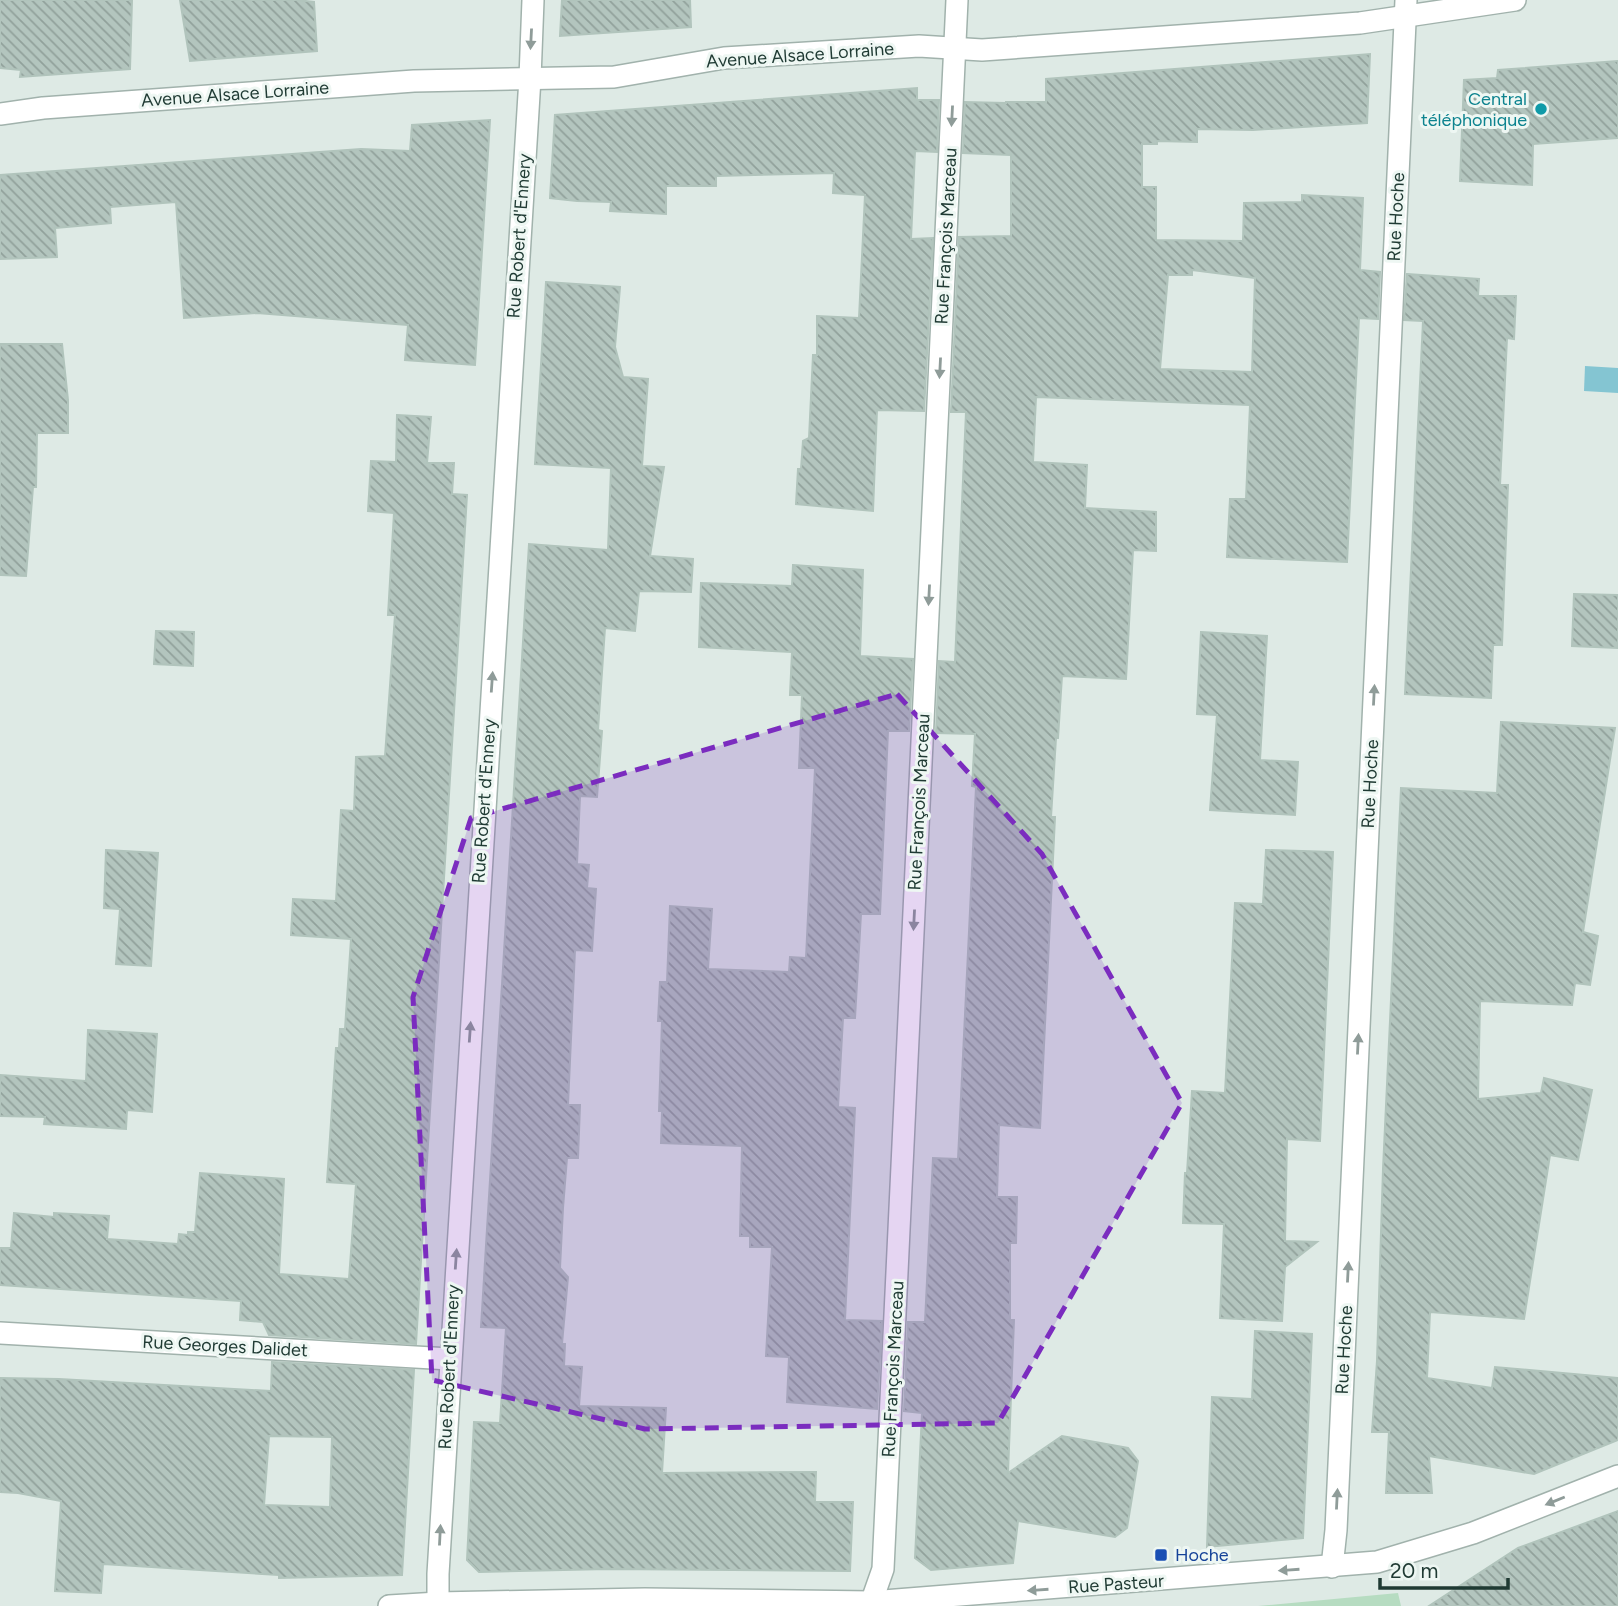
<svg xmlns="http://www.w3.org/2000/svg" width="1618" height="1606" font-family="Figtree,sans-serif">
<defs>
<pattern id="building-back-hatch" width="6" height="6" patternUnits="userSpaceOnUse" patternTransform="scale(1.75)"><rect width="6" height="6" fill="#b3c5be"/><path d="M-1 5l2 2M0 0l6 6M5-1l2 2" fill="none" stroke="#91a19b"/></pattern>
</defs>
<rect width="100%" height="100%" fill="#deeae5"/>
<path fill="#b6dcc1" d="M 1398,1593 L 1401,1606 L 1258,1606 Z"/>
<path fill="#84c5d2" d="M 1585,366 L 1618,368 L 1618,393 L 1584,391 Z"/>
<g fill="url(#building-back-hatch)" stroke="#b1c4bc" stroke-width="2" fill-rule="evenodd">
<path d="M 0,0 L 132,0 L 130,69 L 20,77 L 21,70 L 0,68 Z"/>
<path d="M 180,0 L 297,0 L 314,2 L 317,51 L 190,61 Z"/>
<path d="M 562,0 L 690,0 L 691,27 L 560,36 Z"/>
<path d="M 1370,54 L 1367,123 L 1253,130 L 1197,129 L 1197,142 L 1157,141 L 1157,144 L 1142,144 L 1142,187 L 1156,187 L 1156,240 L 1243,241 L 1244,203 L 1302,202 L 1302,195 L 1363,198 L 1360,270 L 1380,272 L 1378,319 L 1359,318 L 1347,562 L 1227,557 L 1230,499 L 1246,499 L 1250,405 L 1036,397 L 1033,462 L 1087,465 L 1085,508 L 1156,512 L 1156,551 L 1133,550 L 1126,679 L 1062,676 L 1058,738 L 1056,738 L 1051,817 L 1055,817 L 1040,1128 L 999,1125 L 997,1197 L 1017,1197 L 1016,1243 L 1010,1243 L 1010,1320 L 1014,1320 L 1008,1473 L 1062,1436 L 1128,1448 L 1138,1461 L 1127,1528 L 1115,1537 L 1018,1521 L 1013,1563 L 931,1570 L 915,1558 L 922,1413 L 904,1411 L 908,1322 L 925,1322 L 933,1158 L 958,1159 L 976,787 L 972,786 L 975,734 L 936,733 L 939,661 L 955,662 L 966,412 L 951,412 L 959,237 L 1011,236 L 1011,155 L 963,153 L 965,102 L 1006,103 L 1006,102 L 1046,102 L 1046,79 ZM 1192,270 L 1255,278 L 1252,372 L 1160,369 L 1168,275 L 1192,275 Z"/>
<path d="M 1618,61 L 1618,138 L 1533,144 L 1532,185 L 1460,181 L 1464,80 L 1497,78 L 1498,70 Z"/>
<path d="M 917,88 L 917,100 L 939,100 L 937,152 L 915,151 L 911,239 L 933,238 L 924,411 L 877,410 L 873,511 L 796,504 L 798,469 L 801,469 L 803,441 L 809,438 L 813,355 L 817,355 L 817,316 L 859,318 L 865,195 L 833,193 L 834,173 L 716,176 L 716,186 L 666,186 L 666,214 L 610,211 L 611,202 L 577,201 L 550,198 L 555,115 Z"/>
<path d="M 490,120 L 475,365 L 405,360 L 408,325 L 257,313 L 184,318 L 176,202 L 110,207 L 111,223 L 55,228 L 57,257 L 0,259 L 0,175 L 361,149 L 410,151 L 412,125 Z"/>
<path d="M 1407,274 L 1479,279 L 1478,296 L 1516,296 L 1514,339 L 1507,338 L 1500,485 L 1508,485 L 1502,645 L 1493,645 L 1491,698 L 1405,694 L 1423,321 L 1404,320 Z"/>
<path d="M 546,282 L 620,287 L 615,347 L 623,377 L 648,379 L 642,466 L 664,467 L 650,556 L 693,559 L 691,592 L 639,591 L 635,631 L 605,628 L 598,730 L 602,731 L 597,797 L 580,796 L 577,864 L 589,865 L 587,888 L 596,889 L 592,951 L 575,950 L 568,1105 L 580,1105 L 578,1158 L 567,1158 L 563,1208 L 560,1268 L 568,1277 L 562,1344 L 565,1344 L 564,1366 L 582,1367 L 579,1406 L 666,1408 L 662,1473 L 816,1472 L 815,1502 L 853,1502 L 850,1571 L 608,1569 L 479,1572 L 467,1560 L 474,1422 L 500,1423 L 506,1328 L 481,1327 L 529,544 L 608,550 L 611,468 L 535,464 Z"/>
<path d="M 0,344 L 62,344 L 68,400 L 68,433 L 37,433 L 36,487 L 33,487 L 26,576 L 0,575 Z"/>
<path d="M 397,415 L 431,417 L 427,463 L 454,463 L 452,494 L 467,495 L 416,1344 L 269,1335 L 263,1322 L 240,1320 L 241,1301 L 0,1285 L 0,1248 L 11,1248 L 14,1213 L 54,1217 L 54,1213 L 109,1216 L 107,1239 L 178,1244 L 179,1234 L 188,1235 L 188,1232 L 195,1232 L 200,1173 L 284,1179 L 279,1274 L 349,1279 L 356,1184 L 327,1182 L 336,1048 L 339,1048 L 340,1029 L 345,1029 L 351,939 L 291,935 L 293,899 L 336,901 L 341,810 L 354,811 L 356,757 L 385,756 L 395,615 L 388,615 L 394,513 L 368,511 L 371,461 L 396,462 Z"/>
<path d="M 793,565 L 863,570 L 860,656 L 913,659 L 909,731 L 888,731 L 880,914 L 861,914 L 855,1018 L 843,1018 L 838,1107 L 855,1108 L 845,1320 L 882,1321 L 877,1409 L 787,1402 L 789,1357 L 766,1356 L 772,1247 L 750,1247 L 750,1236 L 740,1236 L 742,1146 L 661,1143 L 662,1111 L 659,1111 L 662,1021 L 658,1021 L 660,982 L 667,982 L 670,906 L 712,909 L 708,969 L 789,972 L 790,957 L 806,958 L 815,768 L 799,768 L 802,695 L 790,695 L 792,652 L 699,647 L 701,583 L 792,586 Z"/>
<path d="M 1574,594 L 1618,595 L 1618,648 L 1572,646 Z"/>
<path d="M 156,631 L 194,632 L 193,666 L 154,664 Z"/>
<path d="M 1201,632 L 1267,636 L 1260,760 L 1298,762 L 1295,815 L 1210,810 L 1217,715 L 1197,714 Z"/>
<path d="M 1501,722 L 1615,728 L 1583,932 L 1598,936 L 1590,985 L 1575,983 L 1572,1005 L 1480,1001 L 1478,1099 L 1541,1093 L 1544,1078 L 1592,1090 L 1578,1160 L 1550,1155 L 1524,1319 L 1430,1312 L 1427,1378 L 1492,1388 L 1495,1367 L 1618,1378 L 1618,1440 L 1534,1474 L 1429,1456 L 1432,1493 L 1386,1493 L 1389,1432 L 1372,1432 L 1377,1361 L 1383,1169 L 1401,788 L 1497,793 Z"/>
<path d="M 106,850 L 158,853 L 151,966 L 116,964 L 120,909 L 104,908 Z"/>
<path d="M 1266,850 L 1333,852 L 1320,1141 L 1287,1139 L 1285,1241 L 1317,1242 L 1285,1267 L 1282,1321 L 1220,1318 L 1224,1224 L 1183,1223 L 1185,1173 L 1187,1173 L 1192,1091 L 1225,1093 L 1235,903 L 1263,904 Z"/>
<path d="M 88,1030 L 157,1034 L 152,1112 L 127,1110 L 126,1129 L 44,1124 L 45,1117 L 0,1116 L 0,1075 L 86,1081 Z"/>
<path d="M 1255,1331 L 1312,1334 L 1303,1538 L 1207,1547 L 1212,1397 L 1252,1399 Z"/>
<path d="M 272,1362 L 414,1370 L 402,1575 L 279,1578 L 279,1575 L 103,1564 L 101,1593 L 55,1591 L 61,1501 L 18,1493 L 0,1492 L 0,1378 L 59,1379 L 271,1391 ZM 269,1436 L 332,1437 L 330,1507 L 264,1505 Z"/>
<path d="M 1618,1511 L 1618,1606 L 1429,1606 L 1518,1548 Z"/>
</g>
<g fill="none" stroke-linecap="round" stroke-linejoin="round">
<defs>
<g id="minor">
<path d="M 0,114 L 43,108 L 414,81 L 614,77 L 724,58 L 919,46 L 982,50 L 1360,23 L 1515,0"/>
<path d="M 0,1333 L 450,1359"/>
<path d="M 1332,1567 L 1336,1530 L 1406,0"/>
<path d="M 438,1603 L 438,1574 L 530,78 L 533,0"/>
<path d="M 870,1606 L 883,1569 L 957,0"/>
</g>
<path id="tertiary" d="M 389,1606 L 438,1603 L 645,1599 L 871,1602 L 1377,1562 L 1473,1533 L 1618,1476"/>
</defs>
<use href="#minor" stroke="#a1b2ac" stroke-width="24"/>
<use href="#tertiary" stroke="#a1b2ac" stroke-width="24"/>
<use href="#minor" stroke="#fff" stroke-width="21"/>
<use href="#tertiary" stroke="#fff" stroke-width="21"/>
</g>
<defs><path id="oneway-solid" d="M-6-.8H1V-3.2L6.5 0L1 3.2V.8H-6Z" transform="scale(1.75)"/></defs>
<g fill="#8f9c99">
<use href="#oneway-solid" transform="translate(531 39) rotate(93)"/>
<use href="#oneway-solid" transform="translate(952 116) rotate(93)"/>
<use href="#oneway-solid" transform="translate(940 368) rotate(93)"/>
<use href="#oneway-solid" transform="translate(929 595) rotate(93)"/>
<use href="#oneway-solid" transform="translate(492 682) rotate(-86)"/>
<use href="#oneway-solid" transform="translate(1374 695) rotate(-87)"/>
<use href="#oneway-solid" transform="translate(914 920) rotate(93)"/>
<use href="#oneway-solid" transform="translate(470 1032) rotate(-86)"/>
<use href="#oneway-solid" transform="translate(1358 1044) rotate(-87)"/>
<use href="#oneway-solid" transform="translate(456 1259) rotate(-86)"/>
<use href="#oneway-solid" transform="translate(1348 1272) rotate(-87)"/>
<use href="#oneway-solid" transform="translate(1337 1499) rotate(-87)"/>
<use href="#oneway-solid" transform="translate(1555 1501) rotate(158)"/>
<use href="#oneway-solid" transform="translate(440 1535) rotate(-87)"/>
<use href="#oneway-solid" transform="translate(1289 1570) rotate(176)"/>
<use href="#oneway-solid" transform="translate(1038 1590) rotate(176)"/>
</g>
<path fill="#7b2cbf" fill-opacity="0.2" stroke="#7b2cbf" stroke-width="5" stroke-dasharray="14 9" stroke-linejoin="round" d="M 897,694 L 1042,854 L 1182,1103 L 998,1423 L 645,1429 L 432,1380 L 413,997 L 471,818 Z"/>
<circle fill="#0f9aa8" stroke="#eef7f3" stroke-width="2.5" cx="1541" cy="109" r="7"/>
<rect fill="#1a4fb4" stroke="#eef7f3" stroke-width="2.5" x="1154" y="1548" width="14" height="14" rx="3.5"/>
<g text-anchor="middle" stroke-width="6" stroke-linejoin="round" paint-order="stroke">
<g font-size="18" fill="#1f3a33" stroke="#eef7f3">
<text transform="translate(800 55) rotate(-4)" y="6">Avenue Alsace Lorraine</text>
<text transform="translate(235 94) rotate(-4)" y="6">Avenue Alsace Lorraine</text>
<text transform="translate(1396 217) rotate(-87)" y="6">Rue Hoche</text>
<text transform="translate(519 236) rotate(-86)" y="6">Rue Robert d'Ennery</text>
<text transform="translate(946 236) rotate(-87)" y="6">Rue François Marceau</text>
<text transform="translate(1370 784) rotate(-87)" y="6">Rue Hoche</text>
<text transform="translate(484 801) rotate(-86)" y="6">Rue Robert d'Ennery</text>
<text transform="translate(919 802) rotate(-87)" y="6">Rue François Marceau</text>
<text transform="translate(225 1346) rotate(3)" y="6">Rue Georges Dalidet</text>
<text transform="translate(1344 1350) rotate(-87)" y="6">Rue Hoche</text>
<text transform="translate(449 1367) rotate(-87)" y="6">Rue Robert d'Ennery</text>
<text transform="translate(893 1369) rotate(-87)" y="6">Rue François Marceau</text>
<text transform="translate(1116 1584) rotate(-4)" y="6">Rue Pasteur</text>
</g>
<g font-size="18" fill="#0d838f" stroke="#eef7f3" text-anchor="end">
<text x="1527" y="105">Central<tspan x="1527" dy="21">téléphonique</tspan></text>
</g>
<g font-size="18" fill="#164399" stroke="#eef7f3" text-anchor="start">
<text x="1175" y="1561">Hoche</text>
</g>
</g>
<path d="M1380 1578v10h128v-10" fill="none" stroke="#1f3a33" stroke-width="3.5"/>
<text x="1390" y="1578" font-size="21" fill="#1f3a33" stroke="#eef7f3" stroke-width="5" paint-order="stroke">20 m</text>
</svg>
